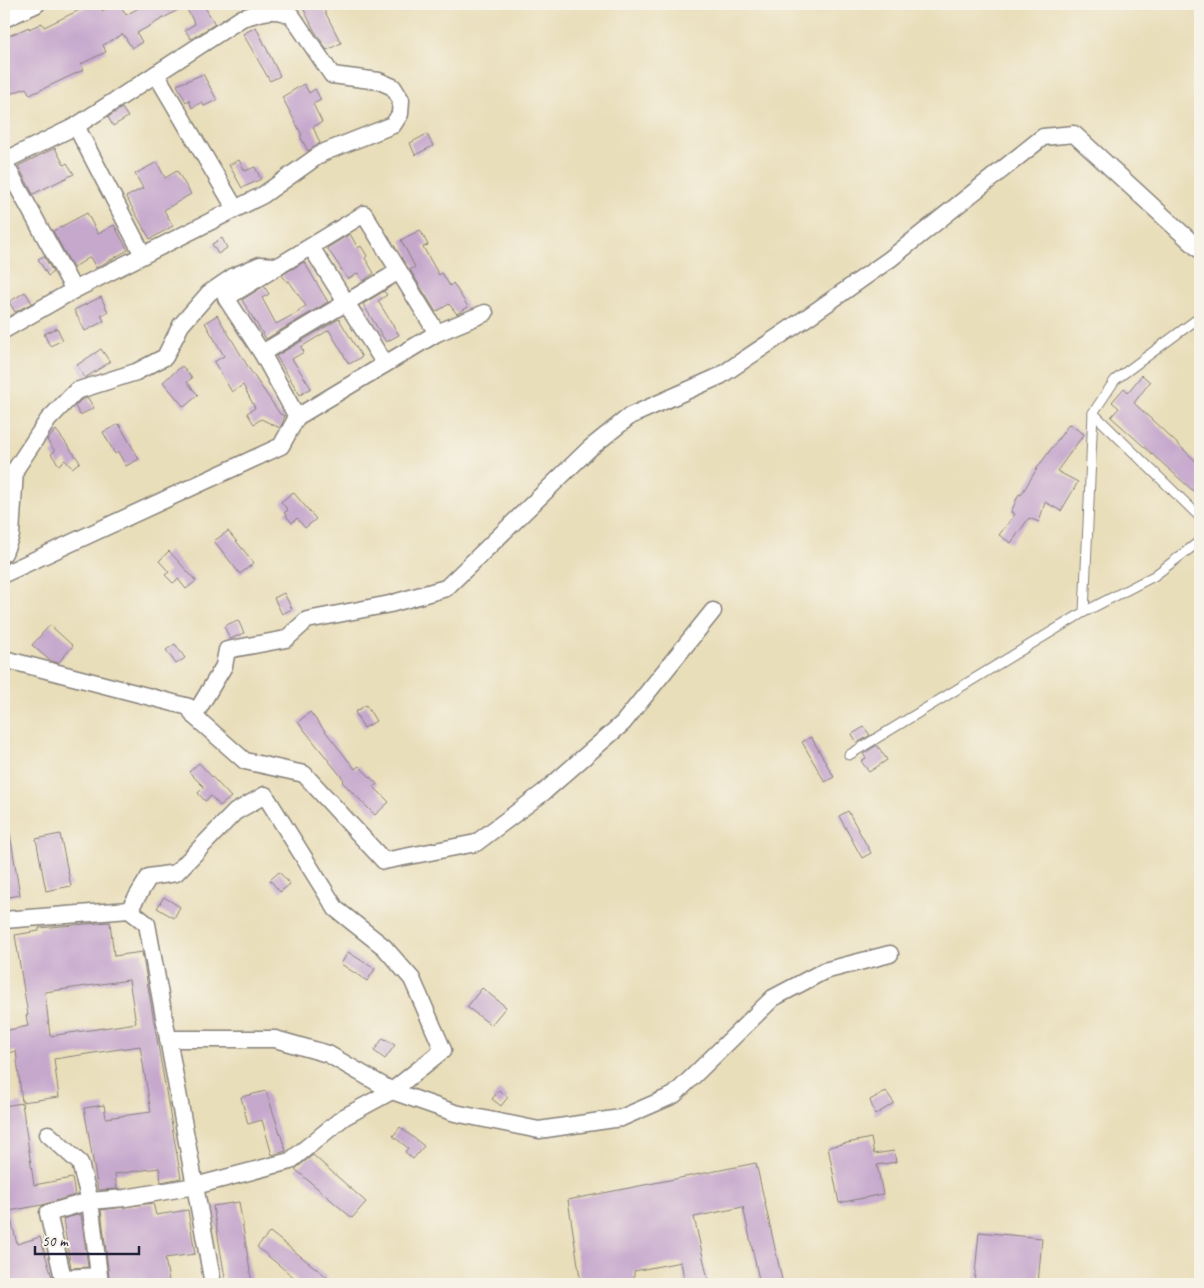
<svg xmlns="http://www.w3.org/2000/svg" width="1204" height="1288" font-family="Caveat,sans-serif">
<rect width="100%" height="100%" fill="#f7f3e8"/>
<filter id="ink" filterUnits="userSpaceOnUse"><feTurbulence type="fractalNoise" baseFrequency=".02" numOctaves="2"/><feDisplacementMap in="SourceGraphic" scale="10" xChannelSelector="R" yChannelSelector="G"/><feConvolveMatrix kernelMatrix="1 2 1 2 8 2 1 2 1" color-interpolation-filters="sRGB"/></filter>
<filter id="wash" filterUnits="userSpaceOnUse"><feTurbulence type="fractalNoise" baseFrequency=".0096" numOctaves="4" result="noise"/><feDisplacementMap in="SourceGraphic" scale="20" xChannelSelector="R" yChannelSelector="G"/><feGaussianBlur stdDeviation="1.12" result="paint"/><feColorMatrix in="noise" values="0 0 0 0 0 0 0 0 0 0 0 0 0 0 0 0 0 1.4 0 .05"/><feComposite in="paint" operator="in"/></filter>
<g filter="url(#wash)">
<rect width="100%" height="100%" fill="#e9deba"/>
<g id="blocks">
<g fill="#c6a8cd" fill-rule="evenodd">
<path d="M 92,4 L 98,4 L 102,11 L 114,4 L 120,4 L 126,15 L 146,4 L 203,4 L 215,24 L 191,39 L 185,30 L 195,24 L 185,6 L 137,33 L 142,42 L 132,48 L 123,34 L 103,45 L 106,52 L 81,64 L 83,70 L 30,95 L 26,88 L 4,96 L 4,38 L 29,27 L 29,29 L 42,23 L 44,27 Z"/>
<path d="M 301,4 L 321,4 L 341,43 L 327,50 L 314,30 Z"/>
<path d="M 256,27 L 280,76 L 270,81 L 243,34 Z"/>
<path d="M 203,74 L 217,100 L 204,106 L 202,102 L 192,108 L 189,100 L 186,102 L 177,85 Z"/>
<path d="M 304,84 L 309,93 L 315,89 L 321,100 L 313,104 L 322,122 L 313,127 L 320,143 L 308,151 L 300,136 L 302,135 L 282,97 Z"/>
<path d="M 122,108 L 128,117 L 113,126 L 108,117 Z"/>
<path d="M 427,134 L 433,146 L 415,155 L 410,143 Z"/>
<path d="M 55,148 L 64,165 L 67,163 L 74,174 L 33,194 L 18,166 Z"/>
<path d="M 239,160 L 245,171 L 255,167 L 261,179 L 242,188 L 229,165 Z"/>
<path d="M 157,162 L 165,178 L 177,171 L 191,194 L 164,210 L 173,226 L 150,239 L 126,197 L 143,188 L 135,174 Z"/>
<path d="M 87,213 L 98,234 L 114,225 L 128,250 L 96,268 L 90,257 L 73,268 L 53,231 Z"/>
<path d="M 420,230 L 428,245 L 423,247 L 439,275 L 442,273 L 450,286 L 453,283 L 468,307 L 457,314 L 449,304 L 436,312 L 410,270 L 415,267 L 401,240 Z"/>
<path d="M 350,234 L 358,248 L 361,246 L 367,256 L 365,258 L 374,273 L 363,281 L 358,273 L 348,279 L 327,248 Z"/>
<path d="M 222,238 L 227,248 L 218,254 L 212,244 Z"/>
<path d="M 44,256 L 53,272 L 48,276 L 38,259 Z"/>
<path d="M 304,262 L 328,302 L 266,339 L 242,300 L 264,286 L 269,294 L 262,298 L 276,324 L 300,311 L 299,310 L 306,306 L 289,281 L 287,282 L 282,275 Z"/>
<path d="M 384,291 L 387,295 L 378,301 L 399,335 L 386,342 L 363,304 Z"/>
<path d="M 25,292 L 32,303 L 15,312 L 9,302 Z"/>
<path d="M 101,297 L 108,312 L 101,315 L 104,321 L 85,331 L 74,310 Z"/>
<path d="M 217,315 L 250,370 L 280,414 L 285,416 L 280,428 L 261,419 L 254,424 L 247,413 L 255,408 L 243,385 L 232,392 L 214,362 L 224,356 L 205,323 Z"/>
<path d="M 339,319 L 362,357 L 349,364 L 329,330 L 301,347 L 304,352 L 292,359 L 311,388 L 300,395 L 276,356 Z"/>
<path d="M 57,328 L 63,340 L 50,346 L 44,334 Z"/>
<path d="M 101,349 L 110,362 L 85,378 L 77,365 Z"/>
<path d="M 182,366 L 192,378 L 187,382 L 198,395 L 184,407 L 163,382 Z"/>
<path d="M 1142,375 L 1150,382 L 1134,403 L 1200,465 L 1200,497 L 1111,417 L 1119,408 L 1112,402 L 1124,388 L 1128,392 Z"/>
<path d="M 88,398 L 94,408 L 80,415 L 75,406 L 81,400 Z"/>
<path d="M 119,424 L 139,459 L 126,466 L 118,452 L 115,454 L 103,432 Z"/>
<path d="M 1069,424 L 1084,434 L 1057,471 L 1078,482 L 1061,511 L 1045,502 L 1039,522 L 1029,518 L 1011,543 L 999,535 L 1015,514 L 1011,512 L 1019,494 L 1021,495 L 1038,467 Z"/>
<path d="M 56,430 L 80,462 L 72,468 L 65,460 L 59,465 L 51,454 L 55,451 L 47,440 Z"/>
<path d="M 293,492 L 316,519 L 305,528 L 297,518 L 292,523 L 284,513 L 288,510 L 281,502 Z"/>
<path d="M 228,531 L 254,563 L 240,574 L 214,541 Z"/>
<path d="M 169,551 L 196,581 L 186,589 L 178,579 L 173,583 L 165,575 L 169,572 L 159,561 Z"/>
<path d="M 284,593 L 292,609 L 282,614 L 274,598 Z"/>
<path d="M 238,620 L 244,633 L 230,639 L 224,626 Z"/>
<path d="M 50,625 L 73,646 L 58,663 L 49,660 L 32,645 Z"/>
<path d="M 175,644 L 185,658 L 176,664 L 166,650 Z"/>
<path d="M 366,705 L 376,721 L 364,728 L 355,712 Z"/>
<path d="M 310,712 L 355,769 L 359,766 L 377,784 L 374,787 L 389,802 L 375,815 L 342,782 L 344,780 L 298,722 Z"/>
<path d="M 864,727 L 870,735 L 857,743 L 852,734 Z"/>
<path d="M 811,737 L 834,777 L 825,782 L 802,742 Z"/>
<path d="M 877,745 L 887,760 L 869,772 L 861,761 L 866,758 L 863,754 Z"/>
<path d="M 199,763 L 231,797 L 220,806 L 211,796 L 205,801 L 198,793 L 204,787 L 189,772 Z"/>
<path d="M 848,811 L 871,853 L 862,858 L 839,816 Z"/>
<path d="M 4,834 L 10,834 L 20,895 L 4,898 Z"/>
<path d="M 60,834 L 71,886 L 46,891 L 36,839 Z"/>
<path d="M 279,872 L 290,884 L 280,892 L 270,880 Z"/>
<path d="M 164,897 L 180,907 L 174,918 L 157,908 Z"/>
<path d="M 110,922 L 114,956 L 142,952 L 181,1178 L 161,1182 L 159,1168 L 115,1174 L 117,1189 L 98,1190 L 84,1108 L 104,1105 L 106,1118 L 151,1112 L 140,1046 L 54,1059 L 59,1097 L 22,1102 L 16,1051 L 4,1054 L 4,1031 L 28,1026 L 26,1015 L 28,1015 L 15,935 L 39,931 L 39,928 ZM 129,980 L 136,1023 L 50,1036 L 45,992 Z"/>
<path d="M 348,952 L 375,969 L 367,981 L 341,964 Z"/>
<path d="M 482,988 L 506,1007 L 491,1025 L 467,1007 Z"/>
<path d="M 383,1038 L 395,1045 L 385,1059 L 374,1051 Z"/>
<path d="M 499,1090 L 508,1097 L 501,1106 L 492,1099 Z"/>
<path d="M 266,1091 L 286,1151 L 272,1155 L 262,1120 L 248,1124 L 241,1097 Z"/>
<path d="M 886,1091 L 894,1103 L 875,1115 L 870,1100 Z"/>
<path d="M 22,1103 L 34,1185 L 72,1178 L 75,1195 L 42,1205 L 9,1211 L 17,1244 L 40,1237 L 54,1284 L 4,1284 L 4,1106 Z"/>
<path d="M 400,1127 L 424,1146 L 413,1159 L 405,1152 L 408,1148 L 393,1136 Z"/>
<path d="M 871,1138 L 874,1154 L 894,1151 L 896,1162 L 877,1165 L 883,1194 L 839,1203 L 828,1147 Z"/>
<path d="M 313,1155 L 366,1202 L 352,1218 L 295,1169 Z"/>
<path d="M 756,1163 L 783,1284 L 760,1284 L 743,1207 L 694,1217 L 709,1284 L 685,1284 L 681,1262 L 634,1271 L 634,1284 L 581,1284 L 568,1200 Z"/>
<path d="M 239,1202 L 252,1284 L 226,1284 L 213,1206 Z"/>
<path d="M 153,1203 L 156,1215 L 188,1210 L 195,1254 L 165,1258 L 169,1281 L 156,1284 L 110,1284 L 101,1210 Z"/>
<path d="M 81,1214 L 88,1267 L 71,1268 L 63,1219 Z"/>
<path d="M 270,1232 L 327,1277 L 321,1284 L 302,1284 L 257,1247 Z"/>
<path d="M 979,1232 L 1042,1238 L 1038,1284 L 974,1284 Z"/>
</g>
</g>
</g>
<g filter="url(#ink)">
<use href="#blocks" fill-opacity="0" stroke="#86807a" stroke-width="1"/>
<g fill="none" stroke-linecap="round" stroke-linejoin="round">
<defs>
<g id="service">
<path d="M 1093,413 L 1200,517"/>
<path d="M 1084,612 L 1154,576 L 1200,541"/>
<path d="M 849,755 L 1084,612 L 1093,413 L 1115,380 L 1200,317"/>
</g>
<g id="minor">
<path d="M 4,19 L 37,4"/>
<path d="M 156,74 L 235,208"/>
<path d="M 76,126 L 143,255"/>
<path d="M 4,161 L 76,126 L 242,18 C 260,13 275,6 292,16 L 332,75 L 379,81 L 393,87 L 401,100 L 400,114 L 393,125 L 322,153 L 263,195 L 74,290 L 4,330"/>
<path d="M 4,162 L 74,290"/>
<path d="M 311,247 L 385,364"/>
<path d="M 262,353 L 399,271"/>
<path d="M 297,417 L 262,353 L 226,298 L 364,214 L 437,333"/>
<path d="M 4,553 L 11,535 L 15,470 L 48,420 L 76,391 L 136,372 L 165,357 L 181,325 L 209,293 L 234,276 L 260,265 L 275,266"/>
<path d="M 4,574 L 281,446 L 297,417 L 437,333 L 485,313"/>
<path d="M 4,659 L 189,707 L 194,716 L 245,761 L 304,774 L 384,861 L 476,843 L 544,792 L 623,723 L 713,611"/>
<path d="M 194,716 L 224,666 L 227,650 L 286,639 L 307,620 L 390,604 L 446,588 L 589,449 L 630,416 L 720,376 L 809,316 L 890,259 L 1043,137 L 1074,134 L 1200,250"/>
<path d="M 4,920 L 129,910 L 147,924 L 213,1284"/>
<path d="M 168,1039 L 275,1039 L 328,1054 L 392,1091 L 455,1113 L 539,1130 L 621,1118 L 674,1095 L 773,998 L 824,971 L 890,954"/>
<path d="M 48,1134 L 80,1163 L 90,1201 L 48,1213 L 63,1278 L 99,1276"/>
<path d="M 100,1284 L 90,1201 L 125,1198 L 195,1186 L 290,1161 L 344,1117 L 392,1091 L 443,1050 L 412,979 L 384,947 L 336,909 L 265,795 L 235,812 L 176,873 L 149,877 L 129,910"/>
</g>
</defs>
<use href="#service" stroke="#86807a" stroke-width="11"/>
<use href="#minor" stroke="#86807a" stroke-width="19"/>
<use href="#service" stroke="#fff" stroke-width="9"/>
<use href="#minor" stroke="#fff" stroke-width="16"/>
</g>
</g>
<rect width="1204" height="1288" fill="none" stroke="#f7f3e8" stroke-width="20"/>
<path d="M35 1246v8h104v-8" fill="none" stroke="#22223b" stroke-width="2.5"/>
<text x="42" y="1246" font-size="15" fill="#22223b" stroke="#f7f3e8" stroke-width="4" paint-order="stroke">50 m</text>
</svg>
